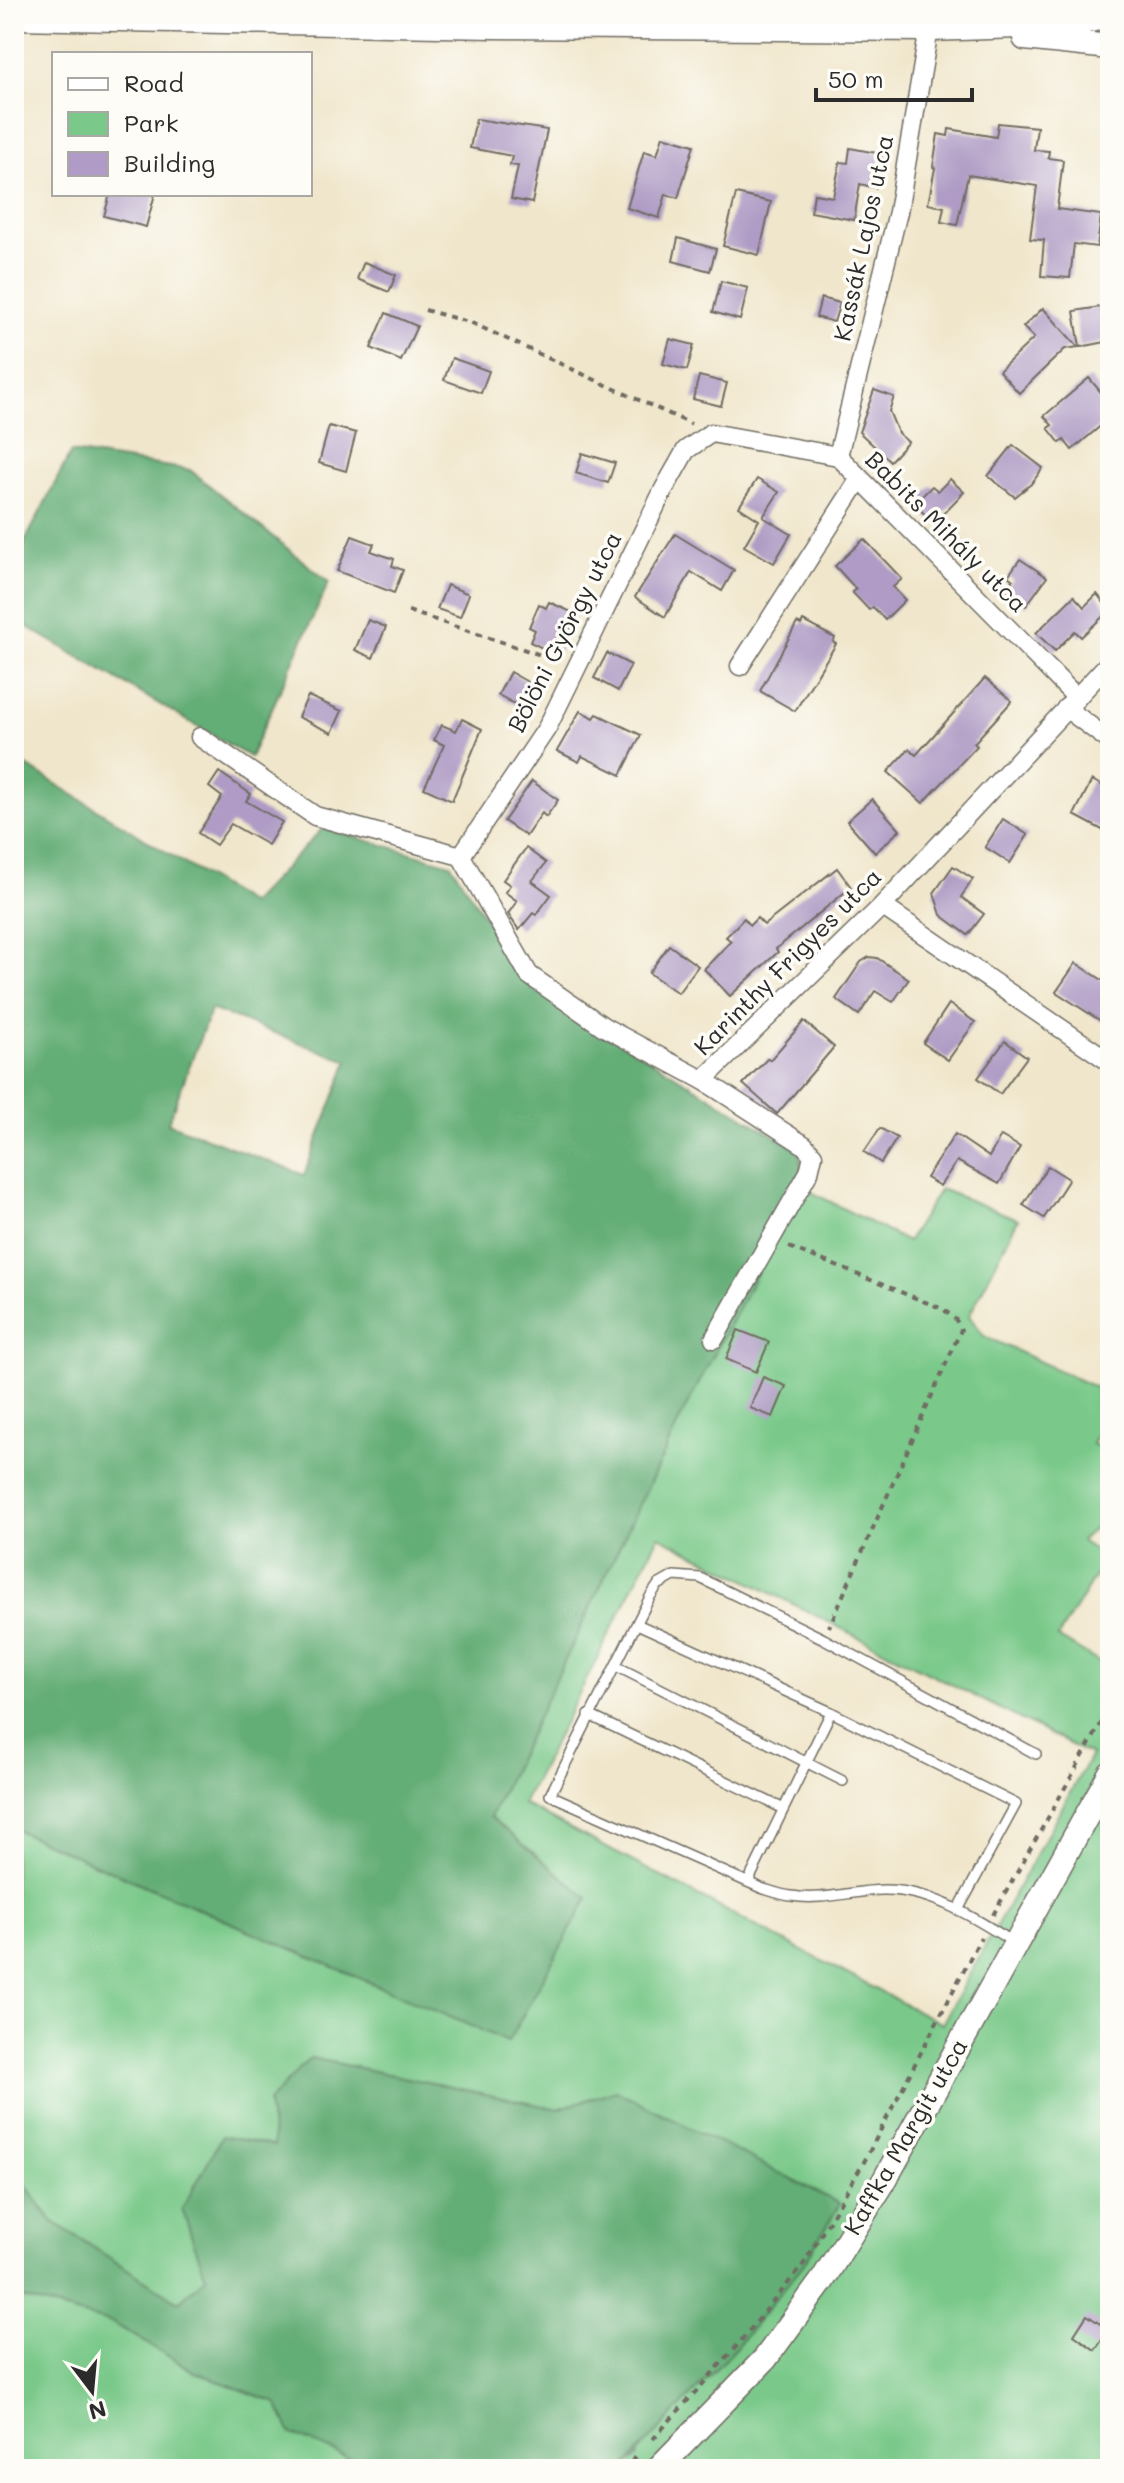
<svg xmlns="http://www.w3.org/2000/svg" width="1124" height="2483" font-family="Mali,sans-serif">
<rect width="100%" height="100%" fill="#fdfcf7"/>
<filter id="ink" filterUnits="userSpaceOnUse"><feTurbulence type="fractalNoise" baseFrequency=".0125" numOctaves="2"/><feDisplacementMap in="SourceGraphic" scale="16" xChannelSelector="R" yChannelSelector="G"/><feConvolveMatrix kernelMatrix="1 2 1 2 8 2 1 2 1" color-interpolation-filters="sRGB"/></filter>
<filter id="wash" filterUnits="userSpaceOnUse"><feTurbulence type="fractalNoise" baseFrequency=".006" numOctaves="4" result="noise"/><feDisplacementMap in="SourceGraphic" scale="32" xChannelSelector="R" yChannelSelector="G"/><feGaussianBlur stdDeviation="1.8" result="paint"/><feColorMatrix in="noise" values="0 0 0 0 0 0 0 0 0 0 0 0 0 0 0 0 0 1.4 0 .05"/><feComposite in="paint" operator="in"/></filter>
<g filter="url(#wash)">
<rect width="100%" height="100%" fill="#f0e6cb"/>
<g fill="#7ac98a" stroke="#527a5a" stroke-width="2" fill-rule="evenodd">
<path d="M 802,1187 L 907,1242 L 940,1189 L 1018,1219 L 969,1316 L 984,1336 L 1110,1394 L 1110,1408 L 1092,1444 L 1110,1453 L 1110,1513 L 1081,1541 L 1106,1558 L 1058,1637 L 1110,1669 L 1110,2469 L 623,2469 L 638,2456 L 616,2090 L 558,2109 L 310,2058 L 274,2146 L 206,2278 L 179,2302 L 52,2221 L 14,2169 L 14,1829 L 508,2042 L 490,1817 L 684,1411 ZM 659,1536 L 1091,1755 L 942,2024 L 523,1804 Z"/>
<path d="M 14,2296 L 113,2323 L 195,2372 L 277,2403 L 291,2433 L 373,2469 L 14,2469 Z"/>
</g>
<g fill="#63ad76" stroke="#476c50" stroke-width="2" fill-rule="evenodd">
<path d="M 71,452 L 190,470 L 329,582 L 250,757 L 17,621 L 14,625 L 14,563 Z"/>
<path d="M 14,758 L 250,904 L 323,828 L 451,864 L 528,985 L 801,1152 L 802,1187 L 684,1411 L 490,1817 L 588,1898 L 508,2042 L 14,1829 ZM 211,1009 L 348,1061 L 304,1175 L 168,1123 Z"/>
<path d="M 310,2058 L 558,2109 L 616,2090 L 840,2204 L 803,2265 L 736,2347 L 623,2469 L 373,2469 L 290,2433 L 277,2403 L 195,2372 L 113,2323 L 14,2296 L 14,2169 L 52,2221 L 179,2302 L 206,2277 L 182,2209 L 222,2136 L 274,2146 L 268,2102 Z"/>
</g>
<g id="blocks">
<g fill="#af9bc5">
<path d="M 476,119 L 547,130 L 532,203 L 511,199 L 518,166 L 510,165 L 512,156 L 470,148 Z"/>
<path d="M 998,123 L 1037,127 L 1034,150 L 1049,151 L 1048,158 L 1063,160 L 1057,209 L 1101,215 L 1097,247 L 1074,244 L 1070,278 L 1041,276 L 1044,240 L 1030,239 L 1037,186 L 968,175 L 957,225 L 941,222 L 944,207 L 928,204 L 935,168 L 933,167 L 938,134 L 948,136 L 949,129 L 996,137 Z"/>
<path d="M 663,136 L 694,145 L 678,198 L 666,194 L 659,218 L 627,208 L 644,151 L 657,155 Z"/>
<path d="M 850,148 L 882,154 L 876,188 L 860,184 L 854,220 L 811,212 L 814,194 L 833,197 L 840,162 L 848,163 Z"/>
<path d="M 110,194 L 155,194 L 146,227 L 104,216 Z"/>
<path d="M 736,194 L 771,202 L 759,255 L 723,246 Z"/>
<path d="M 678,238 L 716,249 L 710,271 L 673,261 Z"/>
<path d="M 364,262 L 396,275 L 389,292 L 357,279 Z"/>
<path d="M 721,281 L 748,288 L 740,320 L 713,312 Z"/>
<path d="M 821,298 L 840,303 L 834,322 L 816,317 Z"/>
<path d="M 1101,307 L 1106,342 L 1080,347 L 1074,311 Z"/>
<path d="M 1043,308 L 1078,347 L 1065,349 L 1019,393 L 999,371 L 1034,338 L 1023,327 Z"/>
<path d="M 386,313 L 417,326 L 401,361 L 371,348 Z"/>
<path d="M 670,339 L 694,345 L 687,370 L 663,364 Z"/>
<path d="M 452,358 L 489,371 L 481,393 L 444,380 Z"/>
<path d="M 699,376 L 727,383 L 721,406 L 693,399 Z"/>
<path d="M 1089,378 L 1110,403 L 1110,418 L 1072,450 L 1064,440 L 1060,443 L 1048,428 L 1052,425 L 1044,416 Z"/>
<path d="M 874,390 L 894,397 L 889,411 L 898,433 L 908,442 L 890,461 L 859,432 Z"/>
<path d="M 329,426 L 356,433 L 346,471 L 319,463 Z"/>
<path d="M 1013,445 L 1043,468 L 1031,484 L 1015,497 L 988,476 Z"/>
<path d="M 582,453 L 615,463 L 608,483 L 576,473 Z"/>
<path d="M 757,479 L 779,492 L 763,517 L 791,534 L 774,563 L 744,546 L 759,520 L 739,507 Z"/>
<path d="M 950,479 L 964,492 L 934,523 L 914,504 L 932,486 L 938,491 Z"/>
<path d="M 675,534 L 734,570 L 722,591 L 691,572 L 665,617 L 635,597 Z"/>
<path d="M 352,536 L 374,544 L 371,551 L 394,559 L 392,566 L 403,570 L 394,593 L 337,571 Z"/>
<path d="M 864,539 L 902,579 L 893,587 L 905,600 L 885,620 L 873,607 L 869,610 L 852,592 L 856,589 L 835,566 Z"/>
<path d="M 1020,559 L 1047,577 L 1026,606 L 1005,592 L 1013,580 L 1008,576 Z"/>
<path d="M 447,585 L 469,594 L 460,617 L 437,609 Z"/>
<path d="M 1097,594 L 1110,610 L 1081,637 L 1075,631 L 1055,651 L 1036,633 L 1074,596 L 1084,607 Z"/>
<path d="M 549,602 L 576,614 L 557,655 L 530,642 L 535,630 L 529,627 L 539,604 L 546,608 Z"/>
<path d="M 368,620 L 386,627 L 373,658 L 355,650 Z"/>
<path d="M 803,621 L 835,638 L 833,642 L 836,644 L 795,711 L 760,691 L 797,623 L 801,625 Z"/>
<path d="M 607,653 L 631,665 L 618,691 L 594,678 Z"/>
<path d="M 510,672 L 533,685 L 520,707 L 498,695 Z"/>
<path d="M 985,678 L 1012,701 L 974,743 L 977,746 L 923,803 L 888,772 L 909,749 L 916,755 Z"/>
<path d="M 308,696 L 342,711 L 332,733 L 298,717 Z"/>
<path d="M 580,711 L 594,718 L 597,714 L 641,735 L 621,775 L 582,756 L 579,762 L 557,751 Z"/>
<path d="M 462,719 L 482,729 L 452,801 L 424,788 L 444,745 L 434,740 L 442,725 L 456,731 Z"/>
<path d="M 219,772 L 251,794 L 246,801 L 282,822 L 268,845 L 231,824 L 216,845 L 198,833 L 222,797 L 209,787 Z"/>
<path d="M 1092,780 L 1110,790 L 1110,834 L 1074,815 Z"/>
<path d="M 532,781 L 558,800 L 546,817 L 542,813 L 526,836 L 504,821 Z"/>
<path d="M 872,799 L 900,830 L 875,853 L 847,821 Z"/>
<path d="M 1003,819 L 1028,835 L 1010,863 L 985,847 Z"/>
<path d="M 526,848 L 546,863 L 532,881 L 551,895 L 536,915 L 533,913 L 519,930 L 508,914 L 517,901 L 505,892 L 510,885 L 503,880 Z"/>
<path d="M 953,866 L 973,879 L 961,897 L 984,914 L 968,935 L 941,915 L 934,893 Z"/>
<path d="M 837,868 L 851,887 L 776,949 L 778,952 L 730,996 L 704,969 L 731,941 L 726,937 L 744,918 L 750,925 L 757,918 L 764,925 Z"/>
<path d="M 669,945 L 698,966 L 678,993 L 649,973 Z"/>
<path d="M 869,957 L 877,958 L 909,979 L 893,1002 L 875,991 L 859,1015 L 836,999 L 861,962 Z"/>
<path d="M 1076,963 L 1110,985 L 1110,1027 L 1056,992 Z"/>
<path d="M 949,1004 L 975,1022 L 948,1060 L 923,1043 Z"/>
<path d="M 804,1021 L 834,1047 L 777,1114 L 743,1084 L 768,1058 L 770,1060 Z"/>
<path d="M 1005,1041 L 1027,1057 L 1000,1094 L 978,1078 Z"/>
<path d="M 880,1128 L 897,1138 L 881,1163 L 864,1152 Z"/>
<path d="M 955,1134 L 989,1157 L 1001,1136 L 1020,1147 L 999,1184 L 957,1161 L 940,1186 L 926,1178 Z"/>
<path d="M 1048,1166 L 1069,1179 L 1044,1218 L 1023,1205 Z"/>
<path d="M 738,1330 L 769,1342 L 756,1372 L 726,1359 Z"/>
<path d="M 763,1377 L 786,1386 L 773,1417 L 750,1408 Z"/>
<path d="M 1087,2315 L 1109,2330 L 1095,2350 L 1074,2335 Z"/>
</g>
</g>
</g>
<g filter="url(#ink)">
<use href="#blocks" fill-opacity="0" stroke="#706c63" stroke-width="2"/>
<g fill="none" stroke-linecap="round" stroke-linejoin="round">
<defs>
<g id="lane">
<path d="M 637,1624 L 831,1712 L 1016,1804 L 958,1910"/>
<path d="M 616,1666 L 843,1781"/>
<path d="M 589,1715 L 782,1808"/>
<path d="M 748,1882 L 831,1712"/>
<path d="M 1013,1942 C 975,1918 930,1889 883,1890 C 852,1891 822,1901 791,1896 C 781,1895 771,1891 761,1888 L 550,1795 L 650,1597 L 658,1585 L 674,1576 L 700,1578 L 824,1639 L 1036,1754"/>
</g>
<g id="street">
<path d="M 838,456 L 898,212 L 929,29"/>
<path d="M 740,666 L 859,480"/>
<path d="M 1066,708 L 1110,741"/>
<path d="M 200,737 L 315,816 L 461,856 L 529,975 L 604,1027 L 703,1080 L 882,906 L 1110,662"/>
<path d="M 461,856 L 547,728 L 664,489 L 686,450 L 711,433 L 838,456 L 1077,698"/>
<path d="M 882,906 L 1110,1062"/>
<path d="M 703,1080 L 804,1145 L 813,1155 L 809,1172 L 714,1339"/>
</g>
<g id="secondary">
<path d="M 14,17 L 493,26 L 929,29 L 1074,24 L 1110,15"/>
<path d="M 1025,38 L 1110,47"/>
<path d="M 658,2469 L 765,2359 L 822,2281 L 884,2181 L 1110,1774"/>
</g>
</defs>
<use href="#lane" stroke="#706c63" stroke-width="12"/>
<use href="#street" stroke="#706c63" stroke-width="21"/>
<use href="#secondary" stroke="#706c63" stroke-width="27"/>
<g stroke="#706c63" stroke-width="4" stroke-dasharray="6 6" stroke-linecap="butt">
<path d="M 425,310 L 472,323 L 691,424"/>
<path d="M 408,611 L 559,661"/>
<path d="M 789,1247 L 943,1309 L 956,1320 L 961,1330 L 829,1627"/>
<path d="M 993,1915 L 1110,1708"/>
<path d="M 653,2439 L 736,2347 L 803,2265 L 864,2162 L 981,1937"/>
<path d="M 623,2469 L 639,2454"/>
</g>
<use href="#lane" stroke="#fff" stroke-width="9"/>
<use href="#street" stroke="#fff" stroke-width="18"/>
<use href="#secondary" stroke="#fff" stroke-width="24"/>
</g>
</g>
<g text-anchor="middle" stroke-width="7" stroke-linejoin="round" paint-order="stroke">
<g font-size="24" fill="#2b2b2b" stroke="#fdfcf7">
<text transform="translate(864 238) rotate(-78)" y="8">Kassák Lajos utca</text>
<text transform="translate(946 532) rotate(45)" y="8">Babits Mihály utca</text>
<text transform="translate(565 632) rotate(-63)" y="8">Bölöni György utca</text>
<text transform="translate(788 962) rotate(-45)" y="8">Karinthy Frigyes utca</text>
<text transform="translate(906 2137) rotate(-60)" y="8">Kaffka Margit utca</text>
</g>
</g>
<rect width="1124" height="2483" fill="none" stroke="#fdfcf7" stroke-width="48"/>
<rect x="52" y="52" width="260" height="144" fill="#fdfcf7" stroke="#a9a8a5" stroke-width="2"/>
<rect x="68" y="78" width="40" height="12" fill="#ffffff" stroke="#a9a8a5" stroke-width="2"/>
<text x="124" y="92" font-size="24" fill="#2b2b2b">Road</text>
<rect x="68" y="112" width="40" height="24" fill="#7ac98a" stroke="#a9a8a5" stroke-width="2"/>
<text x="124" y="132" font-size="24" fill="#2b2b2b">Park</text>
<rect x="68" y="152" width="40" height="24" fill="#af9bc5" stroke="#a9a8a5" stroke-width="2"/>
<text x="124" y="172" font-size="24" fill="#2b2b2b">Building</text>
<g transform="translate(92 2391) rotate(164)" stroke="#fdfcf7" stroke-width="6" paint-order="stroke">
<path d="M0-6L14 30L0 20L-14 30Z" fill="#2b2b2b"/>
<text y="-12" font-size="22" font-weight="bold" text-anchor="middle" fill="#2b2b2b">N</text>
</g>
<path d="M816 88v12h156v-12" fill="none" stroke="#2b2b2b" stroke-width="4"/>
<text x="828" y="88" font-size="24" fill="#2b2b2b" stroke="#fdfcf7" stroke-width="6" paint-order="stroke">50 m</text>
</svg>
